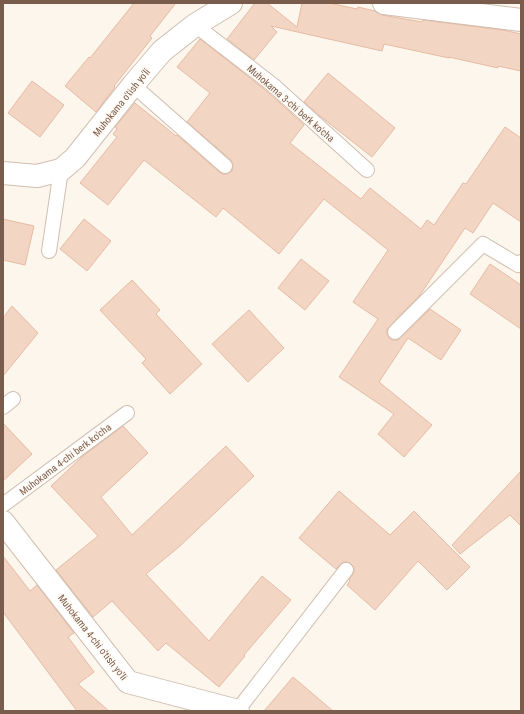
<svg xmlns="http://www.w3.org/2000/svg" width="524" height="714" font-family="'Roboto Condensed',sans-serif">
<rect width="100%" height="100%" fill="#fdf6ec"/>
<g fill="#f3d5c3" stroke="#e6bba3">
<path d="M 134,3 L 176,3 L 150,36 L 152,38 L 114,86 L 115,87 L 96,112 L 65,86 L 89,57 L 90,58 Z"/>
<path d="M 255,3 L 267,3 L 297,27 L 302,3 L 329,3 L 357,9 L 358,7 L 375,11 L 382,15 L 422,22 L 423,20 L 503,30 L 521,34 L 521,71 L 498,66 L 498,68 L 449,57 L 449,58 L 384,44 L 382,51 L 271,26 L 277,32 L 254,60 L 227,39 Z"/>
<path d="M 200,39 L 268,92 L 304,125 L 290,143 L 361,199 L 370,188 L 421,229 L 427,220 L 434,225 L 463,183 L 466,184 L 505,127 L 521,138 L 521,222 L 493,203 L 473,233 L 465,228 L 420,295 L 387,329 L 387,334 L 389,338 L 392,340 L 398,340 L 430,309 L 461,330 L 441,360 L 408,338 L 379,382 L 432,425 L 404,457 L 378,434 L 394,414 L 339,377 L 378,319 L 353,302 L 388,250 L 324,199 L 279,254 L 223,208 L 216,217 L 144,160 L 108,205 L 80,183 L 117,137 L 113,134 L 117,129 L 115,127 L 135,103 L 176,136 L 177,135 L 219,172 L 223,174 L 227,174 L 232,171 L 233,164 L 231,160 L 187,122 L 210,93 L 177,67 Z"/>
<path d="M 328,73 L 395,128 L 372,157 L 320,116 L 304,102 Z"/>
<path d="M 32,81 L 64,105 L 40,137 L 8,113 Z"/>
<path d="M 3,219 L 34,226 L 25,265 L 3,260 Z"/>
<path d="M 84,219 L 111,241 L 87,271 L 60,249 Z"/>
<path d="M 301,259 L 329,281 L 305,310 L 278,288 Z"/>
<path d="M 490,264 L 521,285 L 521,329 L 470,294 Z"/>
<path d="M 132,280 L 160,310 L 156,314 L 202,364 L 170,394 L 142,363 L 146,359 L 100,310 Z"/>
<path d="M 12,306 L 38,333 L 3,376 L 3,318 Z"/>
<path d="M 249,310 L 284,348 L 248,382 L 212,344 Z"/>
<path d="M 3,423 L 32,454 L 3,481 Z"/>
<path d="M 123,426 L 148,453 L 101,497 L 132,535 L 226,446 L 254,476 L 180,546 L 146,574 L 209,641 L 262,576 L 291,600 L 244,655 L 245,656 L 219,687 L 166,643 L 158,651 L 112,601 L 93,617 L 56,570 L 98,536 L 51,486 L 83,456 Z"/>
<path d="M 521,471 L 521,526 L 510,515 L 460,554 L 452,545 Z"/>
<path d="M 339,491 L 390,535 L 414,511 L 470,567 L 447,590 L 418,561 L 375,610 L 347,585 L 350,581 L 349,580 L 354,572 L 354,567 L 351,564 L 348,562 L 343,562 L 336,569 L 299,538 Z"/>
<path d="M 3,556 L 30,591 L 37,585 L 74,633 L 68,637 L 94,672 L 78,684 L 109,711 L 77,711 L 3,612 Z"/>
<path d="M 293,677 L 333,711 L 264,711 Z"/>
</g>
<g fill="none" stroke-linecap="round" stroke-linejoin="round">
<defs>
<g id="service">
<path d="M 195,25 L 273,85 L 367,170"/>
<path d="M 133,85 L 225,166"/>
<path d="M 49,251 L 61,170"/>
<path d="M 395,332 L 483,244 L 518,265 L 521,262"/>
<path d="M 3,407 L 13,399"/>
<path d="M 3,505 L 127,413"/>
<path d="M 237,711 L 346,570"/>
</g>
<g id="minor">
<path d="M 384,3 L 521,20"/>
<path d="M 3,173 L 37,176 L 61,170 L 75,158 L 133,85 L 162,51 L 195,25 L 231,3"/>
<path d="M 3,522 L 128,682 L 238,711"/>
</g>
</defs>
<use href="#service" stroke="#d1beb0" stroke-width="16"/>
<use href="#minor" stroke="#d1beb0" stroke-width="24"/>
<use href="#service" stroke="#fff" stroke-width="14"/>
<use href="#minor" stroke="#fff" stroke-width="22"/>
</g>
<g text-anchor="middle" stroke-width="3" stroke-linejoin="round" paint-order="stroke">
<g font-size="10" fill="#7a5c4d" stroke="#fffaf3">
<text transform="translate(121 102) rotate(-51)" y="4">Muhokama o'tish yo'li</text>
<text transform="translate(291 103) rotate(41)" y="4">Muhokama 3-chi berk ko'cha</text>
<text transform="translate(65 459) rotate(-37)" y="4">Muhokama 4-chi berk ko'cha</text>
<text transform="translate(93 637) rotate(52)" y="4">Muhokama 4-chi o'tish yo'li</text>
</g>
</g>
<rect width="524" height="714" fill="none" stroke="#7a5c4d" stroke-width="8"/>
</svg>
